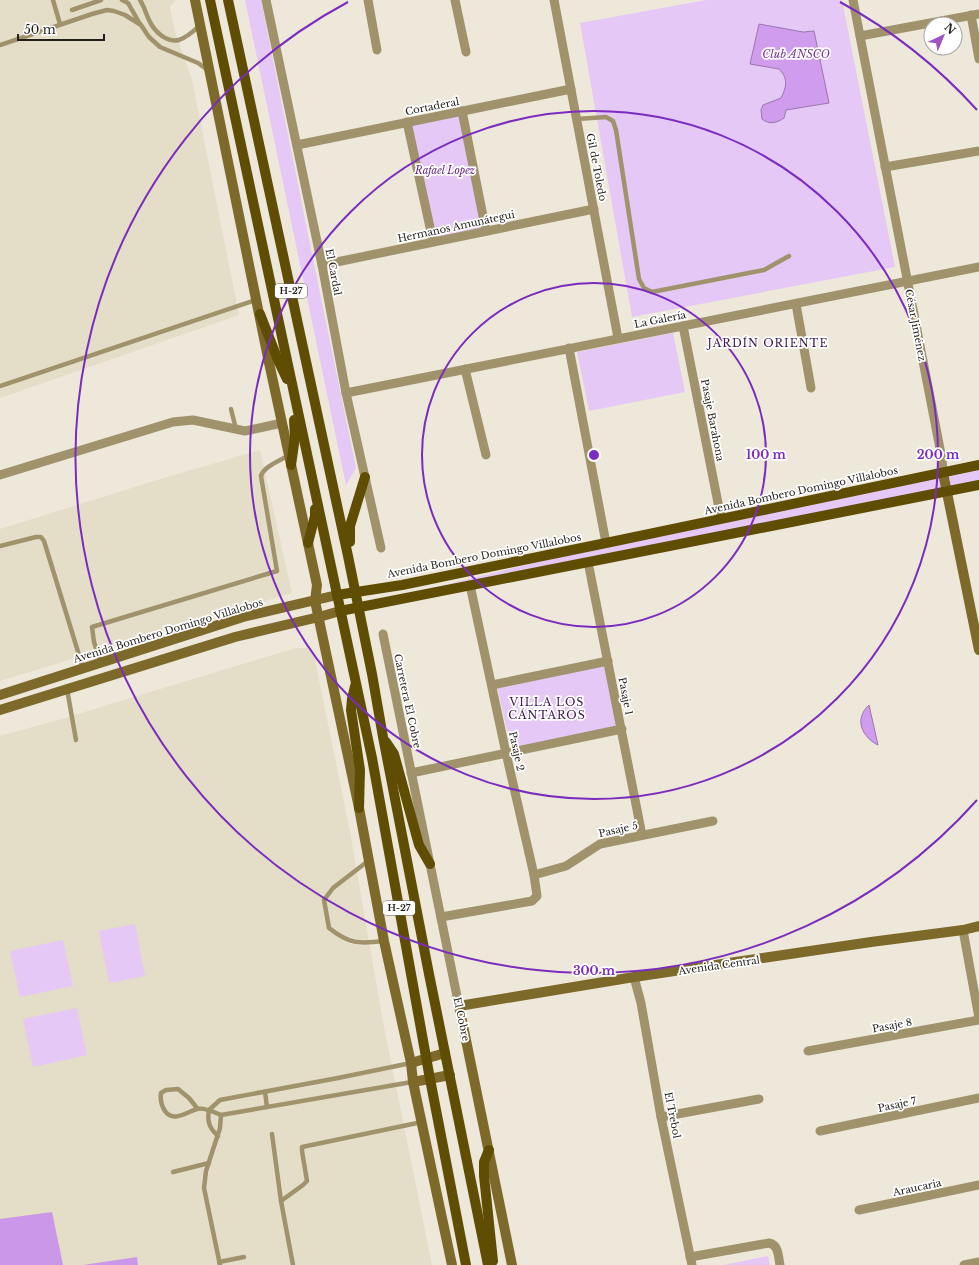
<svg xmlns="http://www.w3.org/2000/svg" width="979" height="1265" font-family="'Libre Baskerville',serif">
<rect width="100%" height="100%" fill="#ede8da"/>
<g fill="#e4ddc7">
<path d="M 0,0 L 176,0 L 170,7 L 175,32 L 192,80 L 239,315 L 0,398 Z"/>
<path d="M 260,450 L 292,593 L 183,625 L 0,681 L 0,529 L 164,478 Z"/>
<path d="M 296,648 L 307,648 L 314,655 L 350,832 L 383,1022 L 432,1265 L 0,1265 L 0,736 L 58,720 Z"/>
</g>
<g fill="#e5c8f6">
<path d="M 245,0 L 261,0 L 314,264 L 356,468 L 346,485 Z"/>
<path d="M 706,0 L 842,0 L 895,267 L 632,317 L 580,23 Z"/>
<path d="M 459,115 L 482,228 L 435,238 L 411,124 Z"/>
<path d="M 673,333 L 685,392 L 589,411 L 577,352 Z"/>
<path d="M 979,466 L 979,485 L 674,540 L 397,601 L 400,596 L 614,543 Z"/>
<path d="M 605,663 L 618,728 L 511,749 L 497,685 Z"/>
<path d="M 135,924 L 145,976 L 109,983 L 99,931 Z"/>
<path d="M 63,940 L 73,986 L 20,997 L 10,951 Z"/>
<path d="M 77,1008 L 87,1055 L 33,1067 L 23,1019 Z"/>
<path d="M 768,1256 L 770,1265 L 724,1265 Z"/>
</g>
<g fill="#cb97e8">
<path d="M 52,1212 L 63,1265 L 0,1265 L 0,1219 Z"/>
<path d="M 137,1257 L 138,1265 L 83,1265 Z"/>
</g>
<g fill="#d09ced" stroke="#9b76ad">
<path d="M 759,24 L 803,32 L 814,31 L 829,103 L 786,110 L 784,118 C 777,123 769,125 762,119 L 761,110 L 763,105 L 781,98 C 787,86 788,78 779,69 L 750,64 Z"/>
<path d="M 869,705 L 878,745 C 867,740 856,726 863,713 C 864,710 867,707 869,705 Z"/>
</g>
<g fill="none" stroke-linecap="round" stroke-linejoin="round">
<g stroke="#a0936c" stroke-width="4.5">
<path d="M 53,0 L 60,24"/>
<path d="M 122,0 L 128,3 L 140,24"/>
<path d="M 140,0 C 144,6 146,14 149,20 C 154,31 166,43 179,40 C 187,37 194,31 200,25"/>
<path d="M 72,10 L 101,0"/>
<path d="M 0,45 L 92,14 L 107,10 L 114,11 L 125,15 L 141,25 L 149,37 L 160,47 L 198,63 L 209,71"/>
<path d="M 577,119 L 606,117 L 613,121 L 616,130 L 639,279 L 644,288 L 652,292 L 764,270 L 789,256"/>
<path d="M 0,386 L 256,300"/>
<path d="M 231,409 L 236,429"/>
<path d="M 0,546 L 36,537 L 41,537 L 44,541 L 83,668"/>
<path d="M 101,663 L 94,642 L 92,627 L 277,571 L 261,476 C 264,466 280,461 289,455"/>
<path d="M 67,689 L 76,740"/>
<path d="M 368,861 L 333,888 L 324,900 L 329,928 C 349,944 359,944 384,941"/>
<path d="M 265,1092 L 267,1107"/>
<path d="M 197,1108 L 189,1098 L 178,1089 L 166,1090 L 161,1093 C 160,1100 161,1105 165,1111 C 173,1123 187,1112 197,1109 C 204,1107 214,1112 221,1115 L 412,1082"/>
<path d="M 272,1134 L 281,1201 L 293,1265"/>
<path d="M 218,1136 C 209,1128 207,1121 209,1110 L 220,1100 L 338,1078 L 411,1063"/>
<path d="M 173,1172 L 209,1163"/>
<path d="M 281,1201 L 303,1185 L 307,1181 L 302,1151 L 302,1147 L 422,1122"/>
<path d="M 219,1262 L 244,1257"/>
<path d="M 220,1265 L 204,1188 L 206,1171 L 220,1128 L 221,1115"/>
</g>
<g stroke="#a0936c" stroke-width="9">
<path d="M 266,0 L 322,265 L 346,393 L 381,548"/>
<path d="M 368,0 L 377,50"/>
<path d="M 455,0 L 466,52"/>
<path d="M 554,0 L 618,338"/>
<path d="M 853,0 L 942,459 L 943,473"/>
<path d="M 971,15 L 979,59"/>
<path d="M 860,36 L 979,14"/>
<path d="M 462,111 L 486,231"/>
<path d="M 407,122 L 433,241"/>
<path d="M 297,145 L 571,89"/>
<path d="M 885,167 L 979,151"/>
<path d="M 322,265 L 594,209"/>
<path d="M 796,304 L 811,388"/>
<path d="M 683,326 L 721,518"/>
<path d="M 569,348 L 606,543"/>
<path d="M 465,369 L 486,455"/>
<path d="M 346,393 L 979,267"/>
<path d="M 0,475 L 173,422 L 193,420 L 245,431 L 282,423"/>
<path d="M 588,562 L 642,835"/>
<path d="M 383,634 L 459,1006"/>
<path d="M 492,685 L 608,661"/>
<path d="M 411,773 L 622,729"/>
<path d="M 534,875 L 566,866 L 600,844 L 713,821"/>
<path d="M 441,917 L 532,901 L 537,896 L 534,875 L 506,753 L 470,585"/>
<path d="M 963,930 L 979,1018"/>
<path d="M 634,977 L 641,1003 L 661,1117 L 692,1265"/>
<path d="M 808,1051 L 979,1020"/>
<path d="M 661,1117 L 759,1099"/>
<path d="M 820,1131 L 979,1098"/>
<path d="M 859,1210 L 979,1185"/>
<path d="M 690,1257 L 769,1243 C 779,1245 778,1256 780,1265"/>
<path d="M 964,1265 L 979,1262"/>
</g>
<g stroke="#7d6a2a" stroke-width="10">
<path d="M 195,0 L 268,358 L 317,585 L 315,601 L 359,808 L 384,941 L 411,1063 L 413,1082 L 452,1265"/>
<path d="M 943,473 L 979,650"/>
<path d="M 0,695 L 243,617 L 337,595"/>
<path d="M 0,710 L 235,637 L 319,617 L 340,611"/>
<path d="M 411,1063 L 445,1053"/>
<path d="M 413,1082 L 450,1075"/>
<path d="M 512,1265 L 459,1006 L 634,977 L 871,942 L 963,930 L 979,926"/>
</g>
<g stroke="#604d04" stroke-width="10">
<path d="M 210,0 L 372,758 L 430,1079 L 466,1265"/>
<path d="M 228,0 L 348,556 L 372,674 L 383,737 L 429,974 L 488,1265"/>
<path d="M 260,314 L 278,360 L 287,379"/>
<path d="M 291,465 L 295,437 L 294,420"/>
<path d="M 350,542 L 350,526 L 365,477"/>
<path d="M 308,543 L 315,516 L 315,509"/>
<path d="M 337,595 L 402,585 L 606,543 L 979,465"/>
<path d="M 340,611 L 979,485"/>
<path d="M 355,686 L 352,699 L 351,710 L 360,770 L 359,808"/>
<path d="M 386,742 L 394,754 L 419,845 L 430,864"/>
<path d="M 489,1150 L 484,1162 L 484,1176 L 493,1261"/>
</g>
</g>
<g fill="none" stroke="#7b2cbf" stroke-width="2">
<circle cx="594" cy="455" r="172"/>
<circle cx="594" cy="455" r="344"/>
<path d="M977 800A516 516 0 1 1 348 2M840 2A516 516 0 0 1 977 110"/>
</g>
<g text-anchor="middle" stroke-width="3.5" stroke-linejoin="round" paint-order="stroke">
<g fill="#fff" stroke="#63625e" stroke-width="1">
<rect x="275" y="284" width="32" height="14" rx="3"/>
<rect x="383" y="901" width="32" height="14" rx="3"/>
</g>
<g font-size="9" font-weight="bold" fill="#201f19">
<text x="291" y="294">H-27</text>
<text x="399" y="911">H-27</text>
</g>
<g font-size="10" fill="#201f19" stroke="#fff">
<text transform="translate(432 106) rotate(-11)" y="4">Cortaderal</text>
<text transform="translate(597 167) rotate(79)" y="4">Gil de Toledo</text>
<text transform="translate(456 226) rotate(-12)" y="4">Hermanos Amunátegui</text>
<text transform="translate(334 272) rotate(79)" y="4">El Cardal</text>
<text transform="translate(660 319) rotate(-11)" y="4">La Galería</text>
<text transform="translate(916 325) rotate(79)" y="4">César Jiménez</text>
<text transform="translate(713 420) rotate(79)" y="4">Pasaje Barahona</text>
<text transform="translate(801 490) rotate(-12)" y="4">Avenida Bombero Domingo Villalobos</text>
<text transform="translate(484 555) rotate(-11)" y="4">Avenida Bombero Domingo Villalobos</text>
<text transform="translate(168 630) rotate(-17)" y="4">Avenida Bombero Domingo Villalobos</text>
<text transform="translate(626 696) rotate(79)" y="4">Pasaje 1</text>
<text transform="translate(408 701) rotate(78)" y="4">Carretera El Cobre</text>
<text transform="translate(517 751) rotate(78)" y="4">Pasaje 2</text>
<text transform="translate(618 829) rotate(-13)" y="4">Pasaje 5</text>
<text transform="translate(719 965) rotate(-8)" y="4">Avenida Central</text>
<text transform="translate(462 1019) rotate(78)" y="4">El Cobre</text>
<text transform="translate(892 1025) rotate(-10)" y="4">Pasaje 8</text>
<text transform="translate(897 1104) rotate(-12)" y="4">Pasaje 7</text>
<text transform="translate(673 1115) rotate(79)" y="4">El Trebol</text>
<text transform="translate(917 1187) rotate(-12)" y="4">Araucaria</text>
</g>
<g font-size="10" font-style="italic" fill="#5e1b7b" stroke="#fff">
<text x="445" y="174">Rafael Lopez</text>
</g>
<g font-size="11" font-style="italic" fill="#733392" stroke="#fff">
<text x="796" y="58">Club ANSCO</text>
</g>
<g font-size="11" letter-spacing="1" fill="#3d194f" stroke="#fff">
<text x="768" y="347">JARDÍN ORIENTE</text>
<text x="547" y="706">VILLA LOS<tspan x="547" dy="13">CÁNTAROS</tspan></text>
</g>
</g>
<circle cx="594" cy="455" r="6" fill="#7b2cbf" stroke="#fff" stroke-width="2"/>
<g font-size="12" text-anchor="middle" font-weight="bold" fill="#7b2cbf" stroke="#fff" stroke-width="3.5" stroke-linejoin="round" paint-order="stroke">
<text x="766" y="459">100 m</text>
<text x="938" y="459">200 m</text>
<text x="594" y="975">300 m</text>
</g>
<g transform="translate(943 36) rotate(44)"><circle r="19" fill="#ffffff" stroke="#a6a5a3"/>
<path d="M0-3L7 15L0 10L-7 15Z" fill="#9e52c4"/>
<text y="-6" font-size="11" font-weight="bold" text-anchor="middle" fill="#201f19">N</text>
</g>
<path d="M18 34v6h86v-6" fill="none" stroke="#201f19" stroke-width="2"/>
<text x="24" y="34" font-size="12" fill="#201f19" stroke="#ffffff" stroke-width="3" paint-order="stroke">50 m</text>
</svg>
